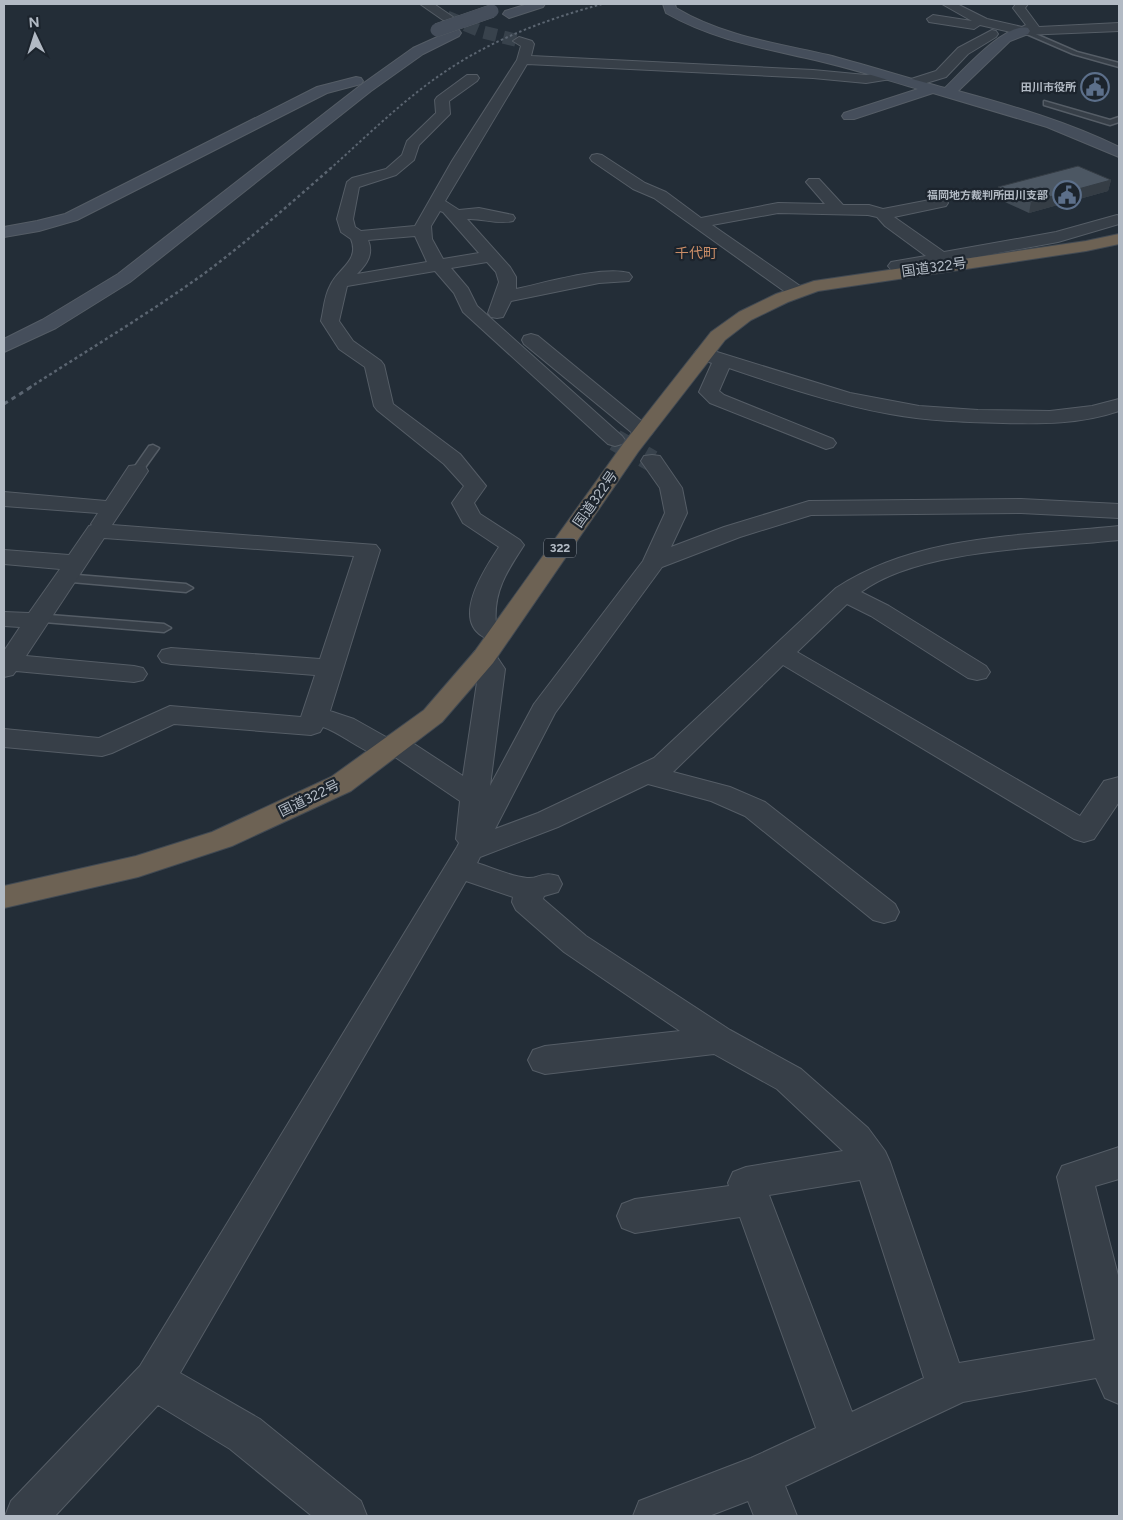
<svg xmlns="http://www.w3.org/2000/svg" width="1123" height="1520" font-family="Figtree,'Noto Sans JP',sans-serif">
<rect width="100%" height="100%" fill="#232d37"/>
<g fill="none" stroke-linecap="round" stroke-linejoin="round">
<path stroke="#38424c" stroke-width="13" stroke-dasharray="13 7" stroke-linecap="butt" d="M 447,17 L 483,32 L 519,41"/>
<path stroke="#38424c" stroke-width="22" stroke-dasharray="22 11" stroke-linecap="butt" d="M 615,440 L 652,461"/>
<defs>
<g id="lane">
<path d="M 1024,29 L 1077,52 L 1119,63 L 1119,67 L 1073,54 L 1022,32 L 1021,31 Z"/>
<path d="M 1044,101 L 1110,120 L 1119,117 L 1119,122 L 1110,125 L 1044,105 Z"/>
<path d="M 153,445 L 159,448 L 141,473 L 133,473 L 131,471 L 133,469 L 149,446 Z"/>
<path d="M 65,574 L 186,584 L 193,588 L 186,592 L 60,581 L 59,578 L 60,575 Z"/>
<path d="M 37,614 L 164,624 L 171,628 L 164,632 L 32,621 L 30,618 Z"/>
</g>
<g id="street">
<path d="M 420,4 L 434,4 L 453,17 L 451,20 L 443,20 Z"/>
<path d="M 942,4 L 957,4 L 987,19 L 1022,27 L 1026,25 L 1013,8 L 1016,4 L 1028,4 L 1025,8 L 1039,27 L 1119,23 L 1119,31 L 1024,35 L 980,25 L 974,29 L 929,22 L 927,19 L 933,15 L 972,21 Z"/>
<path d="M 992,30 L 996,31 L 998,34 L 996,37 L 968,54 L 946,77 L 913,87 L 906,83 L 908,80 L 936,71 L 958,48 Z"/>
<path d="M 519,37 L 532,41 L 534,44 L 531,56 L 813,70 L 866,75 L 886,72 L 893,76 L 891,79 L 866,83 L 813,78 L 527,64 L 445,201 L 459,210 L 479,208 L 513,215 L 515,218 L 513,221 C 498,225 482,218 467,219 L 510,267 L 516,277 L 516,289 C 545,283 601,266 629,273 L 632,277 L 629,281 L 599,283 L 511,301 L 503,317 L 497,318 L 491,317 L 488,313 L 499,282 L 496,272 L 487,262 L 451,268 L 468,288 L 477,306 L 622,436 L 625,440 L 622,444 L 615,446 L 608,444 L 463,312 L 454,293 L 435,271 L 347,286 L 339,321 L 353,341 L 381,361 L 384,365 L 393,404 L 460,454 L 486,486 L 474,503 L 480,514 L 520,540 L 524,545 C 507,571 493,592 496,624 L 507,631 L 510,636 L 507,641 C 496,644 491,642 482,636 C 452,617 486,567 499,547 L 463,523 L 452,503 L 464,486 L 444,464 L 377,410 L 374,406 L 365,367 L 339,349 L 321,321 C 324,309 324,297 330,286 C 338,268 360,261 351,239 L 341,232 L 337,219 L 347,182 L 352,178 L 386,169 L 402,155 L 407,141 L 436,113 L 435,100 L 437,97 L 467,75 L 477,75 L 479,78 L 477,81 L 449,101 L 450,114 L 419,145 L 414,160 L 396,175 L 359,187 L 353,219 L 355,227 L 361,231 L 415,226 L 452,161 L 517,60 L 521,46 L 513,41 ZM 440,211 L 443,212 L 479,253 L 443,259 L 432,239 L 431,226 ZM 415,236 L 427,262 L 357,274 C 367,264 374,254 368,240 Z"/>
<path d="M 597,154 L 602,155 L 645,183 L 666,192 L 701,218 L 778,203 L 825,204 L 806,182 L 809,179 L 819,179 L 843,205 L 869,205 L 883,209 L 940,198 L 946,200 L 948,203 L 946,206 L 894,217 L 944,252 L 1056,232 L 1117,215 L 1119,216 L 1119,224 L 1058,242 L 911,269 L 914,272 L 911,276 C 901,278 894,274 888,266 L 891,262 L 926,256 L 885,226 L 877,217 L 868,215 L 778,213 L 712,225 L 803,288 L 806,292 L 803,296 L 797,297 L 791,296 L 654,198 L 633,189 L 592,161 L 590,158 L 592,155 Z"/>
<path d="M 531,334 L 538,336 L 650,428 L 653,432 L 650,436 L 643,438 L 636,436 L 524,344 L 522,340 L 524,336 Z"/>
<path d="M 704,348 L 850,393 L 919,406 L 978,410 L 1050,411 L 1092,406 L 1119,399 L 1119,411 C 1081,424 1042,424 1003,423 C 965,422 927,421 890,414 C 835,404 782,386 729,368 L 719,391 L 724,395 L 833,439 L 836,443 L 833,447 L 826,449 L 710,403 L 699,392 L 712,363 L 697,358 L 694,354 L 697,350 Z"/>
<path d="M 652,455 L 660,456 L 682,488 L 687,513 L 671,547 L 724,527 L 809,501 L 1021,499 L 1119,504 L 1119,518 L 1021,513 L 811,515 L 740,537 L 662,567 L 555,713 L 495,829 L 538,813 L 654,758 L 836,588 C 918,534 1024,536 1119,526 L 1119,540 C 1046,548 920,548 861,592 L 889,606 L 986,666 L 990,672 L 986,678 L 977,680 L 968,678 L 871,616 L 847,604 L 797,652 L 1080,816 L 1104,781 L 1119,777 L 1119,802 L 1094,839 L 1084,842 L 1074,839 L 783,665 L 673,772 L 730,787 L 765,802 L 895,904 L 899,912 L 895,920 L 884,923 L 873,920 L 745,816 L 711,801 L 648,784 L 558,827 L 480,857 L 477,863 C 493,868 510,876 527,878 C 540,879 541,871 558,876 L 562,884 L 558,892 L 544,896 L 543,899 L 586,936 L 730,1030 L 801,1069 L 868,1128 L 885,1151 L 890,1162 L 959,1363 L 1095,1340 L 1057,1177 L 1062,1166 L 1119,1147 L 1119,1179 L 1095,1186 L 1119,1279 L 1119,1404 L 1105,1398 L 1096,1378 L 963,1402 L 785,1486 L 797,1516 L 754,1516 L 748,1501 L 709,1516 L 633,1516 L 639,1501 L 751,1458 L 816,1428 L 740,1217 L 635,1233 L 622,1228 L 617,1216 L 622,1204 L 635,1199 L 729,1186 L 728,1183 L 733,1172 L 746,1167 L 843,1151 L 777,1089 L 714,1054 L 545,1074 L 533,1070 L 528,1060 L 533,1050 L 545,1046 L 680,1031 L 564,952 L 516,910 L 512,902 L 513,897 L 466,881 L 180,1373 L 260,1419 L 361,1501 L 367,1516 L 312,1516 L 230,1449 L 158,1405 L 55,1516 L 5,1516 L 11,1501 L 140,1366 L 457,847 L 459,843 L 456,839 L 460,801 L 395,757 C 374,763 345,734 323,727 L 320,732 L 311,735 L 174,724 L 112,753 L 102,756 L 4,747 L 4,729 L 99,738 L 170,706 L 301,717 L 315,675 L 171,664 L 162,662 L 158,656 L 162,650 L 171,648 L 320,659 L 354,556 L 104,538 L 26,656 L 134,666 L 143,668 L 147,674 L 143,680 L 134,682 L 16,671 L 13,675 L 4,677 L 4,651 L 20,627 L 4,626 L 4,612 L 29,613 L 60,569 L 4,564 L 4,550 L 69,555 L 89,526 L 92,525 L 91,524 L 98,513 L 4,506 L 4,492 L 106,501 L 129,466 L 137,465 L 145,466 L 148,471 L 112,525 L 376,545 L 380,550 L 330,711 L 354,719 L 386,737 L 395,735 L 405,738 L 463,776 L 479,669 L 471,657 L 475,651 L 484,649 L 493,651 L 505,669 L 490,786 L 534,704 L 643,561 L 665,513 L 660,488 L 641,461 L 644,456 ZM 860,1180 L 924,1378 L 852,1412 L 769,1195 Z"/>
</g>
<g id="secondary">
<path d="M 528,4 L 545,4 L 543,7 L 509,18 L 503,14 L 505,11 Z"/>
<path d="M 663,4 L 675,4 L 676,8 C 723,36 775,43 828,55 C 867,65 906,78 945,88 C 962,72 1005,22 1028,28 L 1030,31 L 1028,34 L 1010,41 L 958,91 C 1013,106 1068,122 1119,147 L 1119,157 L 1047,127 L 933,93 L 854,119 L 844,119 L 842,116 L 844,113 L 918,89 C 884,79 850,68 815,60 C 763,48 713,40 666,13 Z"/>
<path d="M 455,29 L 459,30 L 461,33 L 459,36 L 423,54 L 371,91 L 130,282 L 56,328 L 4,352 L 4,339 L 42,320 L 118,274 L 361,85 L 413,48 Z"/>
<path d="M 356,77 L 361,78 L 363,81 L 361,84 L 327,93 L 77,220 L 39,231 L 4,237 L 4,227 L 37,221 L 65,214 L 317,87 Z"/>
</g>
<path id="highway" d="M 1119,234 L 1119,244 L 1086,251 L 818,291 L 788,302 L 751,320 L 725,340 L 638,452 L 493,663 L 442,722 L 351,791 L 232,846 L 138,877 L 4,908 L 4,886 L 136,856 L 212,832 L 331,777 L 424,710 L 475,651 L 623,444 L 711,332 L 739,312 L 776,294 L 814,281 L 1086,241 Z"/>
</defs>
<use href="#lane" stroke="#555d66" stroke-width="3"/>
<use href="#street" stroke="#555d66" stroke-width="2"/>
<use href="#secondary" stroke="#555d66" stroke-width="2"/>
<use href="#highway" stroke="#424a53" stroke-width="2"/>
<use href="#lane" fill="#373f48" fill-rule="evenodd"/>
<use href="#street" fill="#373f48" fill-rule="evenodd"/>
<use href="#secondary" fill="#454e5b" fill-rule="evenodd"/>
<use href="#highway" fill="#6d6254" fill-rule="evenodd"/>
<path stroke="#5b6571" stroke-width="2" stroke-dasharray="2.5 2.5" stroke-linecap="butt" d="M 330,169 C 368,135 405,98 449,69 C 496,38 548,19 602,4"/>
<path stroke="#5b6571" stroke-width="2.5" stroke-dasharray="3 3" stroke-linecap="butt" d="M 29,388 C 88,350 148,314 205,273 C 249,240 290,204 331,168"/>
<path stroke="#5b6571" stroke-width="3" stroke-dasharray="4.5 4.5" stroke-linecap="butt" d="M 4,404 L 31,387"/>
<defs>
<path id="secondary-bridge" d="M 437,30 L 492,11"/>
</defs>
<use href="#secondary-bridge" stroke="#555d66" stroke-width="14" stroke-linecap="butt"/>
<use href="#secondary-bridge" stroke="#454e5b" stroke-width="13"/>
</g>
<path fill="#414b55" d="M 1111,180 L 1108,191 L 1029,213 L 996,198 L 998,187 Z"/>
<path fill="#353d45" d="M 1111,180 L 1108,191 L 1029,213 L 1031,202 Z"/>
<path fill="#4c5763" stroke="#353d45" d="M 1078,166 L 1111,180 L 1031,202 L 998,187 Z"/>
<defs>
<symbol id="civic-ring" viewBox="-11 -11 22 22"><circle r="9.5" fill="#1c242d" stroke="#5c6f8a" stroke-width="1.5"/><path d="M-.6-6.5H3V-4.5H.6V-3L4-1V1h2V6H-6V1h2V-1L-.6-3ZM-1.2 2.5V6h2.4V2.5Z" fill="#5c6f8a"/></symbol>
</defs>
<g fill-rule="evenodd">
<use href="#civic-ring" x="1079" y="71" width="32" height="32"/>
<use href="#civic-ring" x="1051" y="179" width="32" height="32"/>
</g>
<g text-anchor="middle" stroke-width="4.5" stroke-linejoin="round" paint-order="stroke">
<g font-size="11" font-weight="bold" fill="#b2bac4" stroke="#1c242d" text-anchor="end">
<text x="1076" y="91">田川市役所</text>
<text x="1048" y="199">福岡地方裁判所田川支部</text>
</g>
<rect fill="#1c242d" stroke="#858d97" stroke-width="1" x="544" y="538.5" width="32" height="19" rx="4"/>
<g font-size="12" font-weight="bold" fill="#b2bac4">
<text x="560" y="552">322</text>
</g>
<g font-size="14" fill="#ca8d67" stroke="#1c242d">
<text x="696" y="258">千代町</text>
</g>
<g font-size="14" fill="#b2bac4" stroke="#1c242d">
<text transform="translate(934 267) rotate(-8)" y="5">国道322号</text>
<text transform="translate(595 499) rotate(-55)" y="5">国道322号</text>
<text transform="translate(309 798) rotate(-26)" y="5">国道322号</text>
</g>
</g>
<rect width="1123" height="1520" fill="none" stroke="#b2bac4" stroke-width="10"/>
<g transform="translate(35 35) rotate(356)" stroke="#1c242d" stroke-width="4" paint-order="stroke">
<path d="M0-4L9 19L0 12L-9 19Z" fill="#b2bac4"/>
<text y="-8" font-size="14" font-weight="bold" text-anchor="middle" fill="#b2bac4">N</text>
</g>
</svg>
